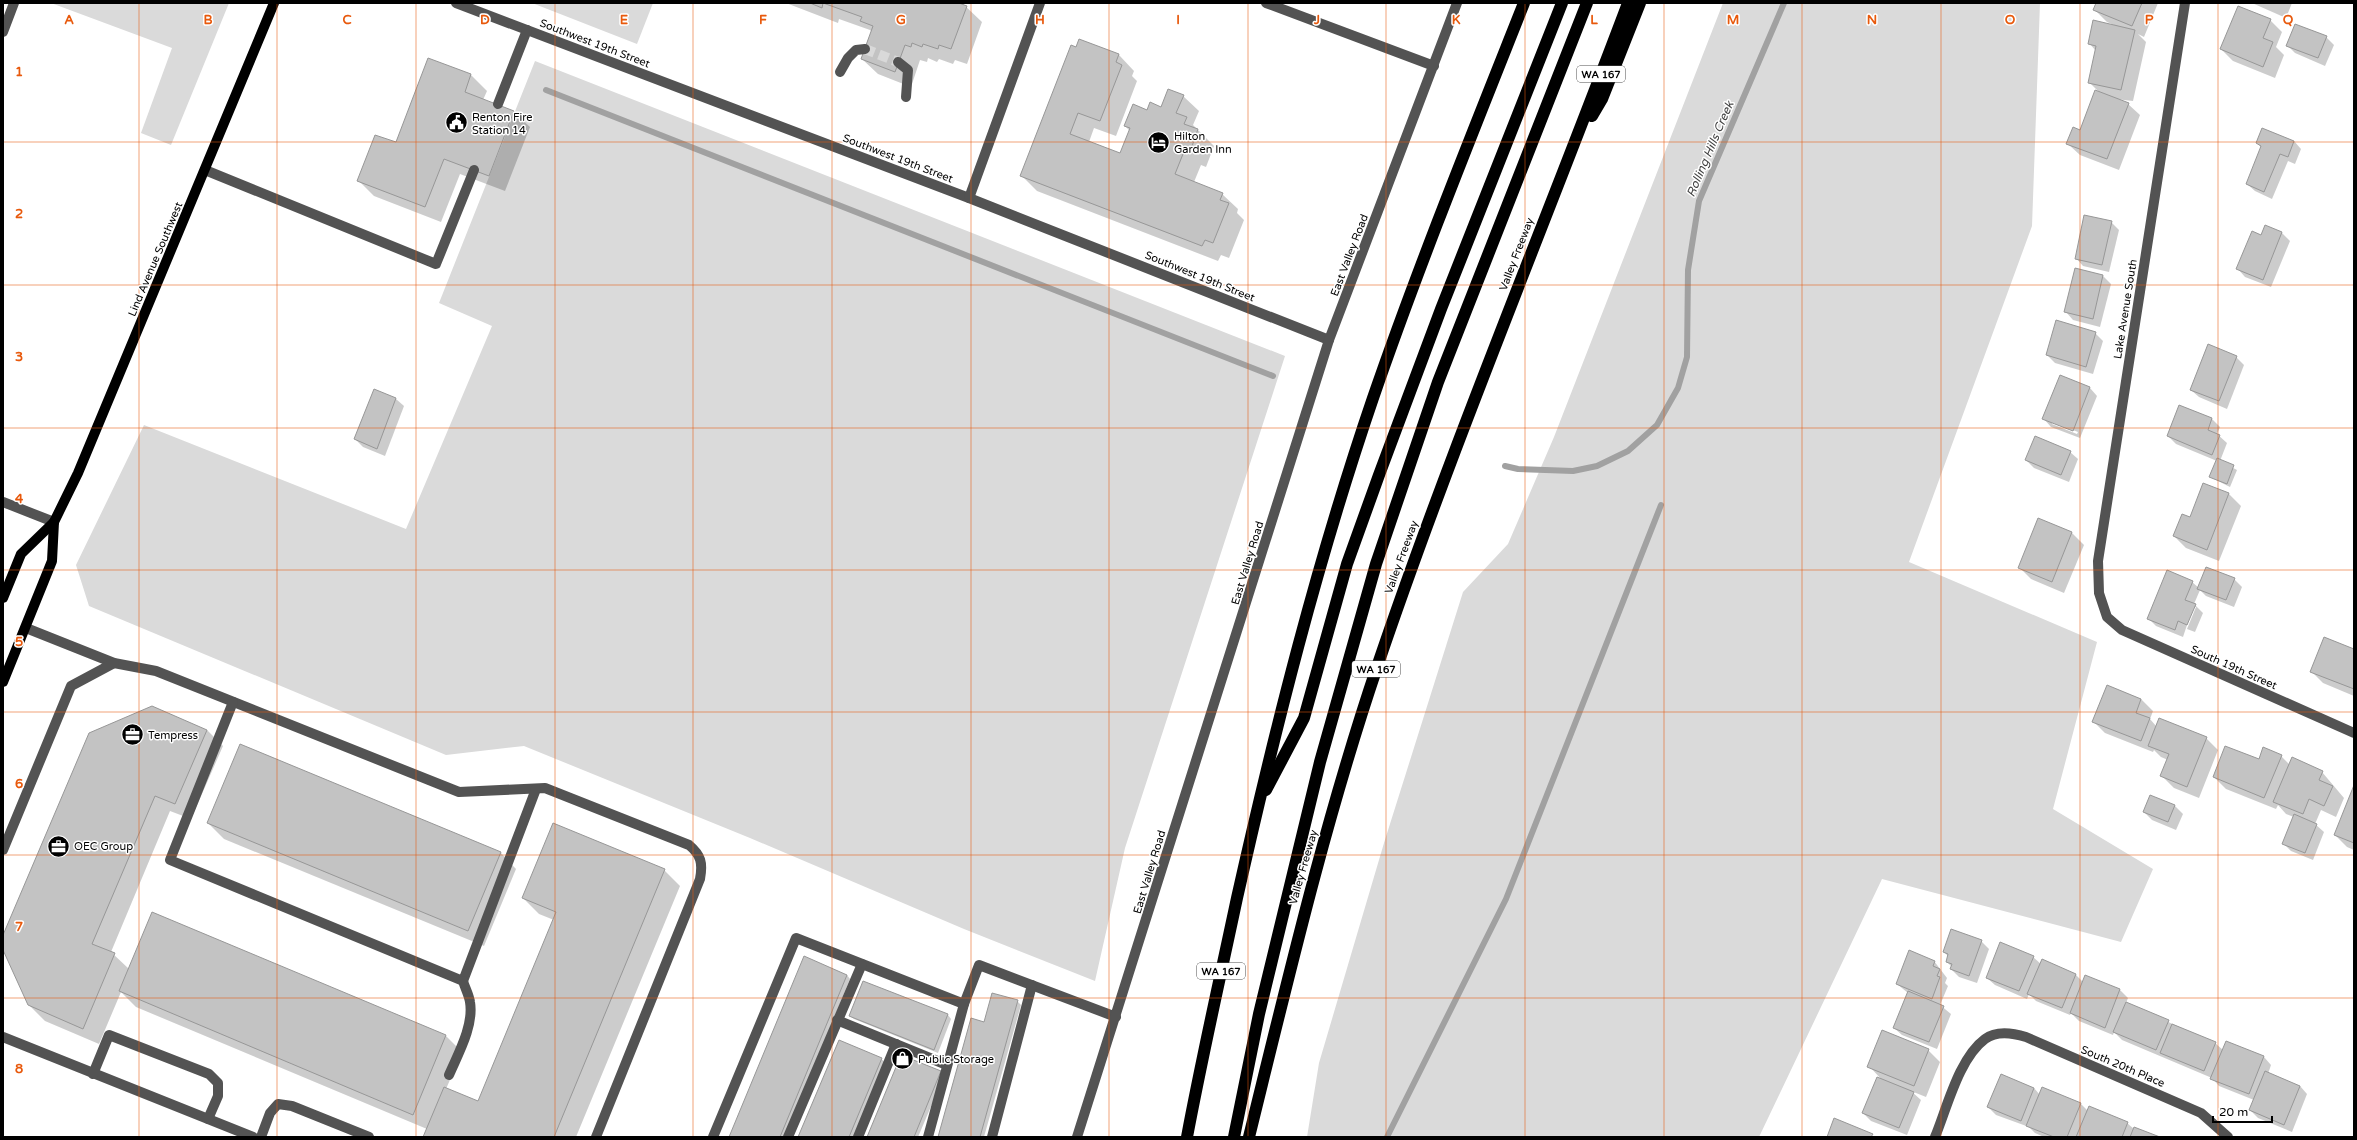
<svg xmlns="http://www.w3.org/2000/svg" width="2357" height="1140" font-family="'Varela Round',sans-serif">
<rect width="100%" height="100%" fill="#fff"/>
<g fill="#dadada">
<path d="M 51,3 L 229,3 L 171,145 L 141,133 L 172,48 Z"/>
<path d="M 532,3 L 653,3 L 637,44 Z"/>
<path d="M 1723,3 L 2040,3 L 2032,226 L 1909,562 L 2097,642 L 2053,809 L 2153,869 L 2121,942 L 1882,879 L 1759,1137 L 1307,1137 L 1319,1063 L 1384,843 L 1463,592 L 1508,544 L 1554,437 Z"/>
<path d="M 535,61 L 1285,356 L 1125,848 L 1095,981 L 964,929 L 750,838 L 524,746 L 446,755 L 89,606 L 76,565 L 144,425 L 406,529 L 492,326 L 439,303 Z"/>
</g>
<g fill="#0003" fill-rule="evenodd">
<path d="M 786,3 L 962,3 L 982,22 L 967,64 L 955,60 L 953,64 L 939,59 L 937,62 L 928,58 L 927,62 L 920,60 L 911,87 L 878,74 L 862,59 L 872,32 L 870,30 L 839,19 L 838,23 Z"/>
<path d="M 2097,3 L 2158,3 L 2144,37 L 2138,34 L 2146,42 L 2133,101 L 2115,99 L 2128,104 L 2140,115 L 2119,170 L 2080,155 L 2068,144 L 2081,131 L 2100,93 L 2089,82 L 2096,51 L 2089,43 L 2114,25 L 2107,22 L 2095,10 Z"/>
<path d="M 2252,3 L 2292,3 L 2286,18 Z"/>
<path d="M 2270,20 L 2282,32 L 2276,47 L 2284,55 L 2275,78 L 2233,61 L 2221,49 Z"/>
<path d="M 2326,37 L 2334,45 L 2325,66 L 2295,53 L 2288,46 Z"/>
<path d="M 1080,40 L 1119,55 L 1134,71 L 1132,76 L 1137,81 L 1116,136 L 1094,128 L 1089,142 L 1121,154 L 1130,131 L 1125,126 L 1147,111 L 1162,108 L 1183,96 L 1199,111 L 1193,125 L 1214,146 L 1206,167 L 1201,165 L 1194,182 L 1222,194 L 1238,209 L 1237,213 L 1244,220 L 1229,258 L 1221,255 L 1218,261 L 1037,191 L 1021,175 Z"/>
<path d="M 429,59 L 471,75 L 487,91 L 483,100 L 514,112 L 530,127 L 505,191 L 460,174 L 441,222 L 374,196 L 359,181 L 396,143 Z"/>
<path d="M 2294,141 L 2301,149 L 2295,164 L 2288,161 L 2272,199 L 2255,191 L 2247,184 L 2262,148 L 2257,143 Z"/>
<path d="M 2111,222 L 2119,230 L 2109,272 L 2083,266 L 2076,258 Z"/>
<path d="M 2266,227 L 2282,233 L 2290,241 L 2271,287 L 2245,277 L 2238,269 L 2262,237 Z"/>
<path d="M 2103,276 L 2111,284 L 2100,327 L 2073,320 L 2066,312 Z"/>
<path d="M 2095,333 L 2103,341 L 2093,374 L 2055,363 L 2047,355 Z"/>
<path d="M 2236,357 L 2244,365 L 2227,409 L 2199,397 L 2191,390 Z"/>
<path d="M 2061,376 L 2090,388 L 2097,396 L 2080,438 L 2051,427 L 2044,419 ZM 2052,422 L 2078,432 L 2077,434 L 2052,424 Z"/>
<path d="M 374,390 L 396,399 L 404,406 L 385,456 L 363,447 L 355,439 Z"/>
<path d="M 2180,406 L 2212,419 L 2220,427 L 2217,434 L 2227,443 L 2220,461 L 2237,470 L 2230,487 L 2210,477 L 2217,461 L 2176,444 L 2168,436 Z"/>
<path d="M 2070,452 L 2078,459 L 2069,482 L 2034,468 L 2026,460 Z"/>
<path d="M 2204,484 L 2229,494 L 2241,506 L 2219,561 L 2186,548 L 2174,536 L 2190,518 Z"/>
<path d="M 2038,519 L 2072,533 L 2084,545 L 2064,593 L 2031,579 L 2019,567 Z"/>
<path d="M 2234,579 L 2242,587 L 2234,607 L 2206,596 L 2200,590 L 2194,604 L 2203,613 L 2195,632 L 2187,629 L 2196,607 L 2193,607 L 2183,637 L 2156,626 L 2148,618 L 2192,582 L 2199,588 Z"/>
<path d="M 2354,650 L 2354,696 L 2323,683 L 2311,671 Z"/>
<path d="M 2108,686 L 2141,699 L 2153,711 L 2150,719 L 2156,726 L 2206,738 L 2218,750 L 2199,798 L 2174,788 L 2162,776 L 2168,760 L 2161,757 L 2154,750 L 2153,752 L 2105,733 L 2093,721 Z"/>
<path d="M 207,730 L 223,746 L 191,819 L 170,811 L 111,952 L 129,969 L 153,914 L 446,1036 L 462,1052 L 446,1089 L 478,1103 L 554,920 L 539,914 L 523,898 L 664,870 L 680,886 L 576,1137 L 424,1137 L 427,1129 L 136,1007 L 121,992 L 99,1044 L 45,1021 L 29,1005 L 3,948 L 3,938 Z"/>
<path d="M 2281,756 L 2290,765 L 2322,772 L 2344,798 L 2336,817 L 2321,810 L 2315,824 L 2324,832 L 2313,860 L 2291,851 L 2283,843 L 2294,817 L 2286,814 L 2278,805 L 2276,809 L 2226,789 L 2214,777 L 2259,761 Z"/>
<path d="M 2354,788 L 2354,850 L 2347,847 L 2335,835 Z"/>
<path d="M 2150,796 L 2175,806 L 2183,814 L 2176,830 L 2152,820 L 2144,812 Z"/>
<path d="M 208,823 L 501,853 L 516,869 L 484,946 L 224,839 Z"/>
<path d="M 1981,941 L 1989,949 L 1977,983 L 1959,977 L 1951,969 L 1952,967 L 1947,962 L 1949,957 L 1944,952 Z"/>
<path d="M 2033,957 L 2041,964 L 2076,975 L 2083,982 L 2086,976 L 2120,990 L 2128,998 L 2126,1003 L 2215,1043 L 2223,1050 L 2264,1057 L 2271,1065 L 2268,1074 L 2300,1086 L 2307,1094 L 2292,1132 L 2258,1118 L 2250,1110 L 2254,1100 L 2219,1086 L 2212,1078 L 2122,1040 L 2114,1032 L 2113,1035 L 2079,1021 L 2071,1013 L 2070,1015 L 2036,1001 L 2029,994 L 2027,999 L 1995,985 L 1987,978 Z"/>
<path d="M 1934,961 L 1947,978 L 1945,983 L 1948,986 L 1940,1005 L 1951,1014 L 1937,1049 L 1902,1035 L 1894,1028 L 1908,993 L 1897,984 Z"/>
<path d="M 847,975 L 850,979 L 785,1137 L 730,1137 Z"/>
<path d="M 864,982 L 948,1015 L 951,1019 L 938,1053 L 854,1019 L 850,1016 Z"/>
<path d="M 1017,1001 L 1021,1005 L 984,1137 L 939,1137 Z"/>
<path d="M 1928,1050 L 1940,1062 L 1926,1097 L 1911,1091 L 1921,1100 L 1907,1135 L 1871,1121 L 1863,1113 L 1882,1080 L 1869,1066 Z"/>
<path d="M 881,1059 L 885,1062 L 854,1137 L 800,1137 Z"/>
<path d="M 940,1072 L 944,1076 L 918,1137 L 868,1137 Z"/>
<path d="M 2034,1088 L 2040,1095 L 2080,1103 L 2088,1111 L 2127,1123 L 2134,1129 L 2157,1137 L 2044,1137 L 2035,1133 L 2029,1127 L 1996,1115 L 1988,1107 Z"/>
</g>
<g fill="none" stroke-linecap="round" stroke-linejoin="round">
<g stroke="#a1a1a1" stroke-width="6">
<path d="M 546,90 L 1273,376"/>
<path d="M 1505,466 L 1518,469 L 1573,471 L 1597,466 L 1628,451 L 1657,425 L 1678,388 L 1687,357 L 1688,270 L 1699,201 L 1784,3"/>
<path d="M 1387,1137 L 1506,899 L 1661,505"/>
</g>
</g>
<g fill="#c3c3c3" stroke="#979797">
<path d="M 810,3 L 959,3 L 967,6 L 951,49 L 939,45 L 938,49 L 923,44 L 922,47 L 912,43 L 911,47 L 905,45 L 895,72 L 861,59 L 873,26 L 860,21 L 862,17 L 823,3 L 822,8 Z"/>
<path d="M 2096,3 L 2142,3 L 2132,26 L 2093,10 Z"/>
<path d="M 2238,6 L 2271,19 L 2263,38 L 2273,42 L 2263,67 L 2220,49 Z"/>
<path d="M 2093,20 L 2135,30 L 2121,90 L 2088,83 L 2096,46 L 2088,44 Z"/>
<path d="M 2295,24 L 2327,36 L 2318,58 L 2286,46 Z"/>
<path d="M 1079,39 L 1119,54 L 1116,62 L 1122,65 L 1100,121 L 1078,113 L 1070,134 L 1120,153 L 1130,128 L 1124,126 L 1133,104 L 1147,110 L 1150,102 L 1161,107 L 1168,89 L 1184,95 L 1176,113 L 1187,117 L 1184,124 L 1198,129 L 1190,152 L 1185,149 L 1175,174 L 1223,193 L 1220,200 L 1229,203 L 1213,243 L 1205,240 L 1202,246 L 1020,176 L 1071,45 L 1076,47 Z"/>
<path d="M 428,58 L 471,74 L 465,92 L 514,111 L 489,176 L 444,159 L 425,207 L 357,181 L 375,135 L 396,142 Z"/>
<path d="M 2095,90 L 2129,103 L 2107,159 L 2066,144 L 2073,127 L 2080,130 Z"/>
<path d="M 2262,128 L 2294,141 L 2288,157 L 2280,154 L 2264,192 L 2246,184 L 2261,146 L 2256,143 Z"/>
<path d="M 2084,215 L 2112,221 L 2102,265 L 2075,259 Z"/>
<path d="M 2265,225 L 2282,232 L 2263,280 L 2236,269 L 2252,231 L 2261,235 Z"/>
<path d="M 2075,268 L 2103,275 L 2093,319 L 2064,312 Z"/>
<path d="M 2056,320 L 2096,332 L 2086,367 L 2046,355 Z"/>
<path d="M 2208,344 L 2237,356 L 2219,401 L 2190,390 Z"/>
<path d="M 2060,375 L 2090,387 L 2073,431 L 2042,419 Z"/>
<path d="M 374,389 L 396,398 L 377,449 L 354,439 Z"/>
<path d="M 2179,405 L 2212,418 L 2208,430 L 2220,435 L 2212,455 L 2167,436 Z"/>
<path d="M 2035,436 L 2071,451 L 2061,475 L 2025,460 Z"/>
<path d="M 2217,458 L 2234,465 L 2227,484 L 2209,477 Z"/>
<path d="M 2203,483 L 2229,493 L 2207,550 L 2173,536 L 2182,514 L 2190,517 Z"/>
<path d="M 2038,518 L 2072,532 L 2052,582 L 2018,568 Z"/>
<path d="M 2206,567 L 2235,578 L 2226,600 L 2197,589 Z"/>
<path d="M 2167,570 L 2193,581 L 2185,600 L 2196,604 L 2187,625 L 2178,621 L 2175,630 L 2147,619 Z"/>
<path d="M 2324,637 L 2354,649 L 2354,689 L 2310,672 Z"/>
<path d="M 2107,685 L 2141,699 L 2136,713 L 2150,718 L 2141,741 L 2092,722 Z"/>
<path d="M 152,706 L 207,730 L 175,804 L 155,796 L 92,944 L 115,953 L 83,1029 L 28,1005 L 3,950 L 3,935 L 89,733 Z"/>
<path d="M 2159,718 L 2207,737 L 2187,787 L 2160,776 L 2169,754 L 2148,746 Z"/>
<path d="M 240,744 L 501,852 L 468,931 L 207,823 Z"/>
<path d="M 2225,746 L 2259,759 L 2263,747 L 2282,755 L 2264,798 L 2213,777 Z"/>
<path d="M 2292,757 L 2323,771 L 2319,780 L 2333,786 L 2324,806 L 2309,799 L 2303,814 L 2273,802 Z"/>
<path d="M 2354,785 L 2354,843 L 2334,835 Z"/>
<path d="M 2150,795 L 2175,805 L 2168,822 L 2143,812 Z"/>
<path d="M 2294,814 L 2317,824 L 2305,853 L 2282,844 Z"/>
<path d="M 553,823 L 665,869 L 554,1137 L 423,1137 L 444,1087 L 478,1101 L 556,912 L 522,898 Z"/>
<path d="M 152,912 L 446,1035 L 413,1115 L 119,991 Z"/>
<path d="M 1951,929 L 1982,940 L 1969,976 L 1950,969 L 1952,964 L 1946,962 L 1948,954 L 1943,952 Z"/>
<path d="M 2000,942 L 2034,956 L 2019,991 L 1986,978 Z"/>
<path d="M 1909,950 L 1935,961 L 1933,966 L 1940,969 L 1937,976 L 1940,977 L 1932,999 L 1896,984 Z"/>
<path d="M 804,956 L 847,975 L 780,1137 L 729,1137 Z"/>
<path d="M 2042,959 L 2076,974 L 2062,1008 L 2027,994 Z"/>
<path d="M 2085,975 L 2120,989 L 2105,1028 L 2070,1013 Z"/>
<path d="M 863,981 L 948,1014 L 934,1050 L 849,1016 Z"/>
<path d="M 1908,991 L 1944,1006 L 1929,1042 L 1893,1028 Z"/>
<path d="M 992,993 L 1018,1000 L 980,1137 L 938,1137 L 971,1018 L 984,1022 Z"/>
<path d="M 2126,1002 L 2169,1020 L 2156,1050 L 2113,1032 Z"/>
<path d="M 2172,1024 L 2216,1042 L 2204,1071 L 2160,1053 Z"/>
<path d="M 1882,1030 L 1929,1049 L 1914,1086 L 1867,1067 Z"/>
<path d="M 839,1040 L 882,1058 L 849,1137 L 798,1137 Z"/>
<path d="M 2226,1041 L 2264,1056 L 2249,1094 L 2210,1079 Z"/>
<path d="M 901,1055 L 941,1071 L 914,1137 L 867,1137 Z"/>
<path d="M 2265,1071 L 2300,1086 L 2284,1125 L 2249,1110 Z"/>
<path d="M 2001,1074 L 2034,1088 L 2021,1121 L 1987,1107 Z"/>
<path d="M 1877,1077 L 1914,1092 L 1899,1128 L 1862,1113 Z"/>
<path d="M 2042,1087 L 2081,1103 L 2067,1137 L 2054,1137 L 2026,1126 Z"/>
<path d="M 2089,1106 L 2128,1122 L 2122,1137 L 2076,1137 Z"/>
<path d="M 1834,1118 L 1873,1134 L 1871,1137 L 1827,1137 Z"/>
<path d="M 2134,1127 L 2160,1137 L 2130,1137 Z"/>
</g>
<g fill="none" stroke-linecap="round" stroke-linejoin="round">
<path stroke="#d9d9d9" stroke-width="10" stroke-dasharray="10 5" stroke-linecap="butt" d="M 865,49 L 898,62"/>
<g stroke="#535353" stroke-width="10">
<path d="M 456,3 L 969,198 L 1329,340"/>
<path d="M 1266,3 L 1434,66"/>
<path d="M 2185,3 L 2098,561 L 2099,593 L 2107,617 L 2122,630 L 2354,733"/>
<path d="M 3,32 L 14,3"/>
<path d="M 898,62 L 908,70 L 906,97"/>
<path d="M 840,72 L 848,58 L 856,50 L 865,49"/>
<path d="M 498,104 L 527,30"/>
<path d="M 205,170 L 436,264 L 474,170"/>
<path d="M 969,198 L 1040,3"/>
<path d="M 3,502 L 54,522"/>
<path d="M 26,628 L 114,663 L 156,671 L 459,792 L 545,788 L 689,845 C 701,855 703,863 700,879 L 596,1137"/>
<path d="M 233,702 L 170,860 L 463,981 L 536,789"/>
<path d="M 3,850 L 71,686 L 114,663"/>
<path d="M 837,1020 L 947,1065"/>
<path d="M 3,1037 L 253,1137"/>
<path d="M 93,1074 L 109,1035 L 209,1074 L 218,1083 L 218,1096 L 208,1119"/>
<path d="M 449,1075 C 458,1054 474,1026 470,1002 C 469,995 465,988 463,981"/>
<path d="M 261,1137 L 270,1113 L 278,1104 L 292,1106 L 369,1137"/>
<path d="M 713,1137 L 796,938 L 964,1004 L 979,965 L 1116,1017"/>
<path d="M 788,1137 L 862,964"/>
<path d="M 858,1137 L 896,1044"/>
<path d="M 928,1137 L 964,1004"/>
<path d="M 992,1137 L 1032,985"/>
<path d="M 1077,1137 L 1329,340 L 1457,3"/>
<path d="M 1935,1137 C 1947,1108 1959,1058 1985,1039 C 1997,1030 2013,1033 2026,1037 L 2201,1113 L 2228,1137"/>
</g>
<g stroke="#000" stroke-width="10">
<path d="M 3,598 L 21,554 L 54,522 L 78,473 L 274,3"/>
<path d="M 3,682 L 52,561 L 54,522"/>
</g>
<g stroke="#000" stroke-width="12">
<path d="M 1592,116 L 1602,99 L 1640,3"/>
<path d="M 1266,790 L 1304,718 L 1347,564 L 1379,475 L 1441,309 L 1562,3"/>
<path d="M 1187,1137 C 1202,1057 1220,978 1237,898 C 1275,729 1317,562 1373,398 C 1419,265 1472,134 1524,3"/>
<path d="M 1234,1137 L 1259,1014 L 1320,762 L 1376,564 L 1438,382 L 1587,3"/>
<path d="M 1249,1137 C 1288,979 1325,821 1377,667 C 1453,443 1545,224 1628,3"/>
</g>
</g>
<path fill="none" stroke="#e8590c" stroke-width="1" stroke-opacity="0.55" d="M 139,3 L 139,1137M 277,3 L 277,1137M 416,3 L 416,1137M 555,3 L 555,1137M 693,3 L 693,1137M 832,3 L 832,1137M 971,3 L 971,1137M 1109,3 L 1109,1137M 1248,3 L 1248,1137M 1386,3 L 1386,1137M 1525,3 L 1525,1137M 1664,3 L 1664,1137M 1802,3 L 1802,1137M 1941,3 L 1941,1137M 2080,3 L 2080,1137M 2218,3 L 2218,1137M 3,142 L 2354,142M 3,285 L 2354,285M 3,428 L 2354,428M 3,570 L 2354,570M 3,712 L 2354,712M 3,855 L 2354,855M 3,998 L 2354,998"/>
<defs>
<symbol id="civic-disc" viewBox="-11 -11 22 22"><circle r="9.5" fill="#000" stroke="#fff"/><path d="M-.6-6.5H3V-4.5H.6V-3L4-1V1h2V6H-6V1h2V-1L-.6-3ZM-1.2 2.5V6h2.4V2.5Z" fill="#fff"/></symbol>
<symbol id="hotel-disc" viewBox="-11 -11 22 22"><circle r="9.5" fill="#000" stroke="#fff"/><path d="M-6-4.5h1.5V1H6V5H4.5V3h-9V5H-6ZM-4 0a1.8 1.8 0 1 1 3.6 0ZM.5 0V-2.5h3Q6-2.5 6 0Z" fill="#fff"/></symbol>
<symbol id="office-disc" viewBox="-11 -11 22 22"><circle r="9.5" fill="#000" stroke="#fff"/><path d="M-6-3h4V-5.5h4V-3h4V5H-6ZM-1-4.5V-3h2v-1.5ZM-6 0V1H6V0Z" fill="#fff"/></symbol>
<symbol id="shop-disc" viewBox="-11 -11 22 22"><circle r="9.5" fill="#000" stroke="#fff"/><path d="M-5-2.5h2.3a2.7 3.5 0 0 1 5.4 0H5L5.5 6h-11ZM-1.5-2.5h3a1.5 2.3 0 0 0-3 0Z" fill="#fff"/></symbol>
</defs>
<g fill-rule="evenodd">
<use href="#civic-disc" x="444" y="110" width="25" height="25"/>
<use href="#hotel-disc" x="1146" y="130" width="25" height="25"/>
<use href="#office-disc" x="120" y="722" width="25" height="25"/>
<use href="#office-disc" x="46" y="834" width="25" height="25"/>
<use href="#shop-disc" x="890" y="1046" width="25" height="25"/>
</g>
<g text-anchor="middle" stroke-width="3" stroke-linejoin="round" paint-order="stroke">
<g fill="#fff" stroke="#4c4c4c" stroke-width="1">
<rect x="1577" y="66" width="48" height="16" rx="3"/>
<rect x="1352" y="661" width="48" height="16" rx="3"/>
<rect x="1197" y="963" width="48" height="16" rx="3"/>
</g>
<g font-size="10" font-weight="bold" fill="#000">
<text x="1601" y="78">WA 167</text>
<text x="1376" y="673">WA 167</text>
<text x="1221" y="975">WA 167</text>
</g>
<g font-size="11" fill="#000" stroke="#fff">
<text transform="translate(595 43) rotate(21)" y="4">Southwest 19th Street</text>
<text transform="translate(898 158) rotate(21)" y="4">Southwest 19th Street</text>
<text transform="translate(1516 254) rotate(-69)" y="4">Valley Freeway</text>
<text transform="translate(1349 255) rotate(-69)" y="4">East Valley Road</text>
<text transform="translate(155 259) rotate(-67)" y="4">Lind Avenue Southwest</text>
<text transform="translate(1200 276) rotate(22)" y="4">Southwest 19th Street</text>
<text transform="translate(2125 309) rotate(-81)" y="4">Lake Avenue South</text>
<text transform="translate(1401 557) rotate(-70)" y="4">Valley Freeway</text>
<text transform="translate(1247 563) rotate(-73)" y="4">East Valley Road</text>
<text transform="translate(2234 667) rotate(24)" y="4">South 19th Street</text>
<text transform="translate(1303 867) rotate(-74)" y="4">Valley Freeway</text>
<text transform="translate(1149 872) rotate(-73)" y="4">East Valley Road</text>
<text transform="translate(2123 1066) rotate(23)" y="4">South 20th Place</text>
</g>
<g font-size="11" fill="#000" stroke="#fff" text-anchor="start">
<text x="472" y="121">Renton Fire<tspan x="472" dy="13">Station 14</tspan></text>
<text x="1174" y="140">Hilton<tspan x="1174" dy="13">Garden Inn</tspan></text>
<text x="148" y="739">Tempress</text>
<text x="74" y="850">OEC Group</text>
<text x="918" y="1063">Public Storage</text>
</g>
<g font-size="12" font-style="italic" fill="#424242" stroke="#fff">
<text transform="translate(1710 149) rotate(-67)" y="4">Rolling Hills Creek</text>
</g>
</g>
<g font-size="13" text-anchor="middle" font-weight="bold" fill="#e8590c" stroke="#fff" stroke-width="3" stroke-linejoin="round" paint-order="stroke">
<text x="69" y="24">A</text>
<text x="208" y="24">B</text>
<text x="347" y="24">C</text>
<text x="485" y="24">D</text>
<text x="624" y="24">E</text>
<text x="763" y="24">F</text>
<text x="901" y="24">G</text>
<text x="1040" y="24">H</text>
<text x="1178" y="24">I</text>
<text x="1317" y="24">J</text>
<text x="1456" y="24">K</text>
<text x="1594" y="24">L</text>
<text x="1733" y="24">M</text>
<text x="1872" y="24">N</text>
<text x="2010" y="24">O</text>
<text x="2149" y="24">P</text>
<text x="2288" y="24">Q</text>
<text x="19" y="76">1</text>
<text x="19" y="218">2</text>
<text x="19" y="361">3</text>
<text x="19" y="503">4</text>
<text x="19" y="646">5</text>
<text x="19" y="788">6</text>
<text x="19" y="931">7</text>
<text x="19" y="1073">8</text>
</g>
<rect width="2357" height="1140" fill="none" stroke="#000000" stroke-width="8"/>
<path d="M2213 1116v6h59v-6" fill="none" stroke="#000000" stroke-width="2"/>
<text x="2219" y="1116" font-size="12" fill="#000000" stroke="#ffffff" stroke-width="3" paint-order="stroke">20 m</text>
</svg>
